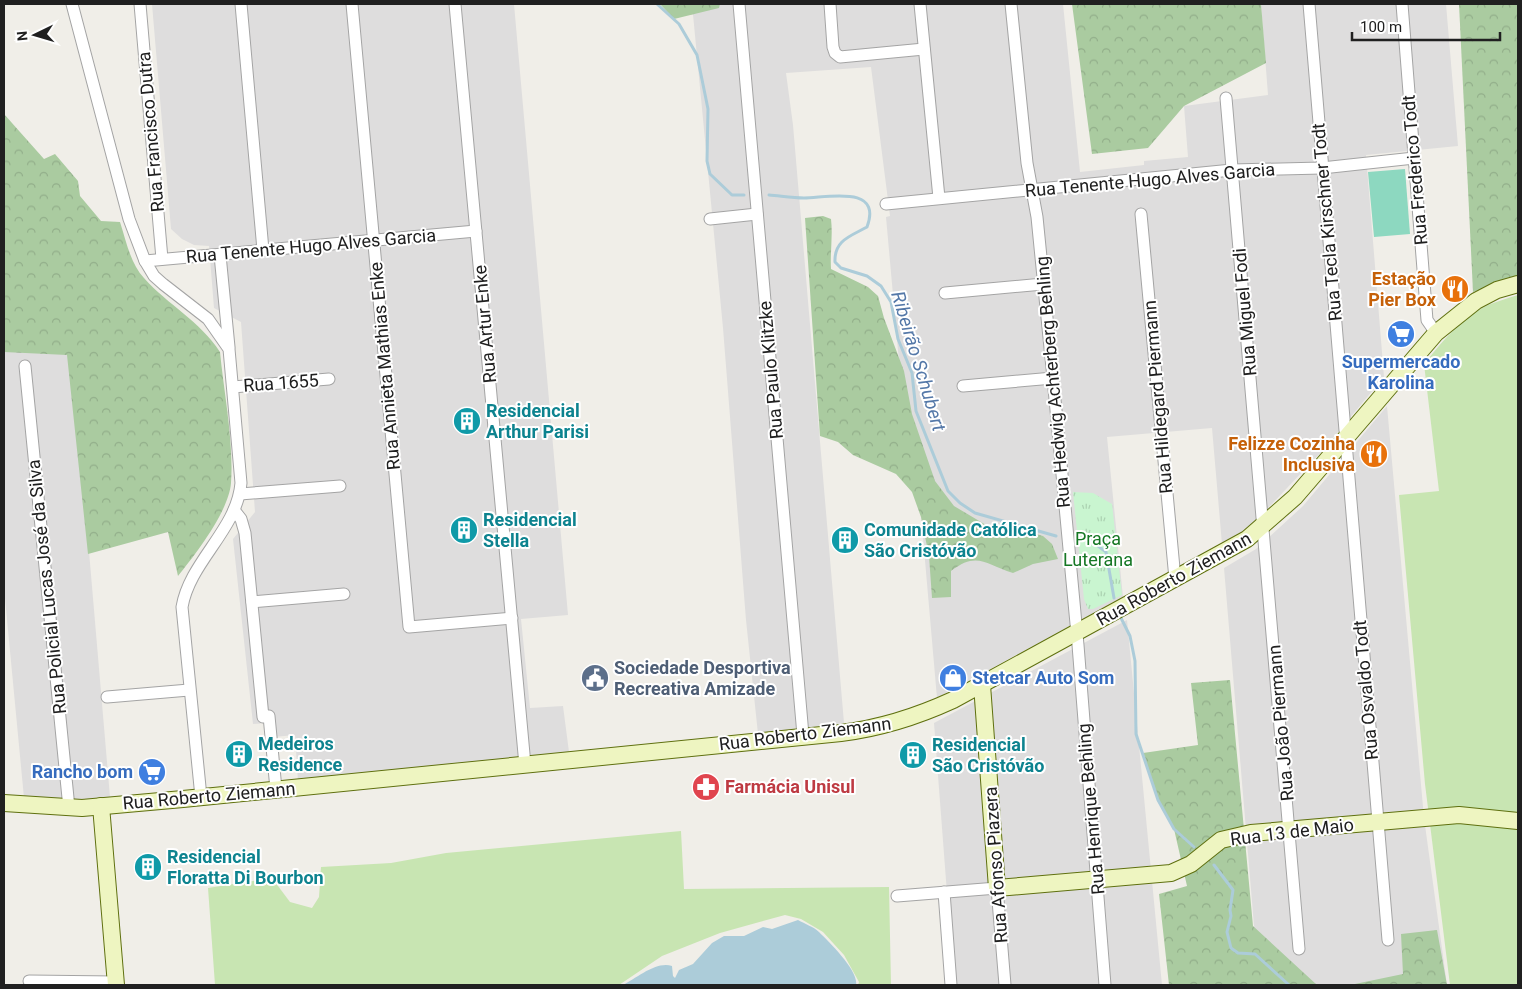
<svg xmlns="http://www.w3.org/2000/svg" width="1522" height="989" font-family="Roboto,sans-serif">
<defs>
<pattern id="forest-crowns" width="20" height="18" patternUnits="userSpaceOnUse" patternTransform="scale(1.25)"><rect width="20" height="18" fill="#aacba0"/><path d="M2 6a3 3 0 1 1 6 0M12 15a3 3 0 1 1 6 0" fill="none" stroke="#92ae8a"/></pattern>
<pattern id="park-tufts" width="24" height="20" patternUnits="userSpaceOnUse" patternTransform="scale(1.25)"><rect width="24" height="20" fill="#c9f5d0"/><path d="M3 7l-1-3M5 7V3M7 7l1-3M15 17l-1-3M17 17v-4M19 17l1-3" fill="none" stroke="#acd2b2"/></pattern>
</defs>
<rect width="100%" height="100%" fill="#f0eee8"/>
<g fill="#dedddd">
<path d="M 152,4 L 514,4 L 568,615 L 521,619 L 530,708 L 563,706 L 569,752 L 298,781 L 295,735 L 273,737 L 266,723 L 253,724 L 233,539 L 255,512 L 241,322 L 214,308 L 209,246 L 194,245 L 182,239 L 171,229 Z"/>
<path d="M 692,4 L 1063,4 L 1080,172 L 1144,165 L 1144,161 L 1188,157 L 1184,106 L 1268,95 L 1261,4 L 1446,4 L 1458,146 L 1366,155 L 1384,377 L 1322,451 L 1251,526 L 1222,544 L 1212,428 L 1107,437 L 1123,597 L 937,698 L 913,423 L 902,395 L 886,217 L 890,216 L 871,67 L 786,73 L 793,125 L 844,723 L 758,734 L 746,620 L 723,328 Z"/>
<path d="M 67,294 L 110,797 L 77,800 L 24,798 L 4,588 L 4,300 Z"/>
<path d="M 1387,406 L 1424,818 L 1447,985 L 1259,985 L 1224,568 L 1256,549 L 1303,506 Z"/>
<path d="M 1127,620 L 1162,985 L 954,985 L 934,723 Z"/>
</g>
<g fill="#c8e5b2">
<path d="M 1518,295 L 1518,985 L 1450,985 L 1425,784 L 1399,495 L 1439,491 L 1424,364 C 1442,342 1462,317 1488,305 C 1498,301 1508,298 1518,295 Z"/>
<path d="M 681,831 L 684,889 L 889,887 L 891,985 L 858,985 L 859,982 L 844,955 L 823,932 L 801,919 L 785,915 L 720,933 L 662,956 L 619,985 L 215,985 L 208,888 L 272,878 L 290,902 L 312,908 L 319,897 L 321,867 L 391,863 L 446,853 Z"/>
</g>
<g fill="url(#forest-crowns)">
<path d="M 660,4 L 720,4 L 719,8 L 674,19 Z"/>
<path d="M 1072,4 L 1261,4 L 1266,63 L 1184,106 L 1148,148 L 1092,154 Z"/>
<path d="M 1459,4 L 1518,4 L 1518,277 L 1473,292 Z"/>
<path d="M 4,114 L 44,159 L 55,154 L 78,181 L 80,196 L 101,221 L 120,222 C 126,240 130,263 144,278 C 168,305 200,321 220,352 C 224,393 234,443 231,483 C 229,511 195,555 178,576 L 168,532 L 88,554 L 67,355 L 4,352 Z"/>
<path d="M 823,216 L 831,219 C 833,236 830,252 831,269 L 868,287 L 878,296 L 884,318 L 904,371 L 912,414 L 935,481 L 954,506 L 986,525 L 1007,526 L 1043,536 L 1052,544 L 1058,559 L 1033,564 L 1013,573 C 985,564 977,551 951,571 L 951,597 L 932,598 L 929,556 L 921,517 L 912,492 L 896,474 L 853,455 L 838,442 L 820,436 L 805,218 Z"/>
<path d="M 1230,680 L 1253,926 L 1317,985 L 1169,985 L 1159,894 L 1187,886 L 1174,829 L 1158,800 L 1143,753 L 1198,745 L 1191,683 Z"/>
<path d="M 1437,930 L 1447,985 L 1350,985 L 1403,974 L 1401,934 Z"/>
</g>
<path fill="url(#park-tufts)" d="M 1073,492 L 1093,493 L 1112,504 L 1122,595 L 1093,609 L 1088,609 L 1084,599 Z"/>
<path fill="#8dd8c0" d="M 1405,169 L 1410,234 L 1374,237 L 1368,172 Z"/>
<path fill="#acccd9" d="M 798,920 C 805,924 814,927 819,932 C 830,943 859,971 856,985 L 623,985 C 637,978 656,961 672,966 L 673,976 L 675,978 L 679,970 L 693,964 L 712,943 L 724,936 L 744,936 L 763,927 L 772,929 Z"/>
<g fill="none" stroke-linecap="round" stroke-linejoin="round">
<g stroke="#acccd9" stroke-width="3">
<path d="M 657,4 L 679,24 L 697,55 L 708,109 L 707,161 L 710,174 L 732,195 L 744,195"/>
<path d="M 769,195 C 781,196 793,198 804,198 C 826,198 883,184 867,227 C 851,236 834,240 835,262 L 841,268 L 867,276 L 881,286 L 891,302 L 898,339 L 912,373 L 916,411 L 948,491 L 960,503 L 975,513 L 1056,536"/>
<path d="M 1085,536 L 1106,552 L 1114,598"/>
<path d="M 1121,618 L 1130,636 L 1135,661 L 1136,734 L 1158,800 L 1174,829 L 1194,847"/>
<path d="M 1214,865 L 1233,890 L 1230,910 L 1231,916 L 1227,932 L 1231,948 L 1238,953 L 1255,954 L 1289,985"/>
</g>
<defs>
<g id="street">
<path d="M 72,4 L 129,219 L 145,261 L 154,276 L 163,284 L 208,319 L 229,349 L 241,483 C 237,530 190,561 182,607 L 201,797"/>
<path d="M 140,4 L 162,259"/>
<path d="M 241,4 L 263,250"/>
<path d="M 352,4 L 409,627 L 512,618"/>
<path d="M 455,4 L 525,765"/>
<path d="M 739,4 L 803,735"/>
<path d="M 830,4 L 833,47 L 835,53 L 840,57 L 924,49"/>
<path d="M 920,4 L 939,198"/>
<path d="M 1011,4 L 1027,163 L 1037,217 L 1053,378 L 1078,645 L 1105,985"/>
<path d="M 1309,4 L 1388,940"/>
<path d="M 1402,4 L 1427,320 L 1436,333"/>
<path d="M 1226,98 L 1299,949"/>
<path d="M 886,204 L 1232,170 L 1322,168 L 1414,158"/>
<path d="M 1141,214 L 1175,579"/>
<path d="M 710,219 L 757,214"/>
<path d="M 220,255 L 229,347"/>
<path d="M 145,261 L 476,231"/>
<path d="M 945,293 L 1043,284"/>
<path d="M 25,366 L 69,808"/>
<path d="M 963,386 L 1053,378"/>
<path d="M 233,387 L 329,379"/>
<path d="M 240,494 L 340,486"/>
<path d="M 234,510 L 241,519 L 245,533 L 263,717 L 269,716 L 276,789"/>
<path d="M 252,602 L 344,594"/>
<path d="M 107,697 L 189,690"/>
<path d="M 944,892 L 951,985"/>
<path d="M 897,896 L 997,888 L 1005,985"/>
<path d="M 29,981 L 115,982"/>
</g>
<g id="secondary">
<path d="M 982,685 L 997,888 L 1171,873 L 1191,864 L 1221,840 L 1251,833 L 1459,815 L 1518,821"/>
<path d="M 4,803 L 82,808 L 183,799 L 841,733 C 882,728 916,717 953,700 L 1247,539 L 1295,497 L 1436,333 L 1476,301 L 1497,290 L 1518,284"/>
<path d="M 101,806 L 116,985"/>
</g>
</defs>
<use href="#street" stroke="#a4a4a4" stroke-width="13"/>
<use href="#secondary" stroke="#5f700f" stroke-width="18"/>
<use href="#street" stroke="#fff" stroke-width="11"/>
<use href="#secondary" stroke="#eef5c1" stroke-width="16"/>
</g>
<defs>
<symbol id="restaurant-disc" viewBox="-11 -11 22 22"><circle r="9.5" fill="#e8710a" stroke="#fff"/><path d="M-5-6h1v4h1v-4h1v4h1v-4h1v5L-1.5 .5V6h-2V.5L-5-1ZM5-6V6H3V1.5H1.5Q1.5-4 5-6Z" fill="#fff"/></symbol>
<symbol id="supermarket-disc" viewBox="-11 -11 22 22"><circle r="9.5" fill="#3f7fe0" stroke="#fff"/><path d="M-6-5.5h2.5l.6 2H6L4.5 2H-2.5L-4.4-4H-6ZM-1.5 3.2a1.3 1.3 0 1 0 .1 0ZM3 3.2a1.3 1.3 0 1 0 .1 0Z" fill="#fff"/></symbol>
<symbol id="building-disc" viewBox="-11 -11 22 22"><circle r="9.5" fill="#0f9aa8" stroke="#fff"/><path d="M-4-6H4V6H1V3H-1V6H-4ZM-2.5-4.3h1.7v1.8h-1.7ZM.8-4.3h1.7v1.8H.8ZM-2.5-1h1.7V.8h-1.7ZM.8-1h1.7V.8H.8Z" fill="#fff"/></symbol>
<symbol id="civic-disc" viewBox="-11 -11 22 22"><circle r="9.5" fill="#5c6f8a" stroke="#fff"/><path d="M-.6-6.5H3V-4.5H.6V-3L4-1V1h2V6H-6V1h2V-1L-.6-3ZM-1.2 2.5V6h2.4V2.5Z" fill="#fff"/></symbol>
<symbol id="shop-disc" viewBox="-11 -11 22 22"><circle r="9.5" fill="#3f7fe0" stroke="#fff"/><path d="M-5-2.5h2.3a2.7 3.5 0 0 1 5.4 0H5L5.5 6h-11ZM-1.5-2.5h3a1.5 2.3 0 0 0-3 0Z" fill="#fff"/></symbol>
<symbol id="pharmacy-disc" viewBox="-11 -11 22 22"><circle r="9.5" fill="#e0444e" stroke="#fff"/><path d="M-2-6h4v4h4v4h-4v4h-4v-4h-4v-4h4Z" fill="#fff"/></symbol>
</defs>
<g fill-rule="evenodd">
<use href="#restaurant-disc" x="1439" y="273" width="32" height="32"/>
<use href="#supermarket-disc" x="1385" y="318" width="32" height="32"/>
<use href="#building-disc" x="451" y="405" width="32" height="32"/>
<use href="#restaurant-disc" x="1358" y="438" width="32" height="32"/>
<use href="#building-disc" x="448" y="514" width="32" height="32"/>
<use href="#building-disc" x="829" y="524" width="32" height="32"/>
<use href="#civic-disc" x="579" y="662" width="32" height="32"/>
<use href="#shop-disc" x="937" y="662" width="32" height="32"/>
<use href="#building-disc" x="223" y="738" width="32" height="32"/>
<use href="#building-disc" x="897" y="739" width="32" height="32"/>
<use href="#supermarket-disc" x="136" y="756" width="32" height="32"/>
<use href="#pharmacy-disc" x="690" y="771" width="32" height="32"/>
<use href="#building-disc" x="132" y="851" width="32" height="32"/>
</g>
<g text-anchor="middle" stroke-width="4" stroke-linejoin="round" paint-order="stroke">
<g font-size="18" fill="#202020" stroke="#fff">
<text transform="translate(151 132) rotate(-95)" y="6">Rua Francisco Dutra</text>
<text transform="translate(1415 170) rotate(-95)" y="6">Rua Frederico Todt</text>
<text transform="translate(1150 180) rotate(-5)" y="6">Rua Tenente Hugo Alves Garcia</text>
<text transform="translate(1327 222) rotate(-95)" y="6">Rua Tecla Kirschner Todt</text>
<text transform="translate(311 246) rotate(-5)" y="6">Rua Tenente Hugo Alves Garcia</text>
<text transform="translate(1245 312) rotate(-95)" y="6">Rua Miguel Fodi</text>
<text transform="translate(485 324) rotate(-95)" y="6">Rua Artur Enke</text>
<text transform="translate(385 366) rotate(-95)" y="6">Rua Annieta Mathias Enke</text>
<text transform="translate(771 370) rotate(-95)" y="6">Rua Paulo Klitzke</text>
<text transform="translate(1053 382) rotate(-95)" y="6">Rua Hedwig Achterberg Behling</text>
<text transform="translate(281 383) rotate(-4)" y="6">Rua 1655</text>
<text transform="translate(1158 397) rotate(-95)" y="6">Rua Hildegard Piermann</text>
<text transform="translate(1174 579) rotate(-29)" y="6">Rua Roberto Ziemann</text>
<text transform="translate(47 587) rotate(-96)" y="6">Rua Policial Lucas José da Silva</text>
<text transform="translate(1366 690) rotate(-95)" y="6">Rua Osvaldo Todt</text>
<text transform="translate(1281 723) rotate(-95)" y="6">Rua João Piermann</text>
<text transform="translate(805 734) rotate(-7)" y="6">Rua Roberto Ziemann</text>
<text transform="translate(209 796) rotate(-5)" y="6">Rua Roberto Ziemann</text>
<text transform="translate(1091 809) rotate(-95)" y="6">Rua Henrique Behling</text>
<text transform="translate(1292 832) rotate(-7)" y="6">Rua 13 de Maio</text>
<text transform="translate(996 865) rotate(-94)" y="6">Rua Afonso Piazera</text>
</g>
<g font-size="18" font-weight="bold" fill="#c56008" stroke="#fff" text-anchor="end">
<text x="1436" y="285">Estação<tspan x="1436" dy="21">Pier Box</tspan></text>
<text x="1355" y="450">Felizze Cozinha<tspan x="1355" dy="21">Inclusiva</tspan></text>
</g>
<g font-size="18" font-weight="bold" fill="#366cbe" stroke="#fff">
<text x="1401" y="368">Supermercado<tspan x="1401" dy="21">Karolina</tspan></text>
<text x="972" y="684" text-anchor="start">Stetcar Auto Som</text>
<text x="133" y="778" text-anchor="end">Rancho bom</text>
</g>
<g font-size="18" font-weight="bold" fill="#0d838f" stroke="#fff" text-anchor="start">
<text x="486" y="417">Residencial<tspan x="486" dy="21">Arthur Parisi</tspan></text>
<text x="483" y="526">Residencial<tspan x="483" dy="21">Stella</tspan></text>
<text x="864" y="536">Comunidade Católica<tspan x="864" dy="21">São Cristóvão</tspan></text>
<text x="258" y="750">Medeiros<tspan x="258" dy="21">Residence</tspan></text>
<text x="932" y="751">Residencial<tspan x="932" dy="21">São Cristóvão</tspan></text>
<text x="167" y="863">Residencial<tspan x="167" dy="21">Floratta Di Bourbon</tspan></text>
</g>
<g font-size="18" fill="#157724" stroke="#fff">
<text x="1098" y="545">Praça<tspan x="1098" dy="21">Luterana</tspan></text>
</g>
<g font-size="18" font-weight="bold" fill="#4e5e75" stroke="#fff" text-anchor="start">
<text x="614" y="674">Sociedade Desportiva<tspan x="614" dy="21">Recreativa Amizade</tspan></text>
</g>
<g font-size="18" font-weight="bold" fill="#be3a42" stroke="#fff" text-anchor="start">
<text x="725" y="793">Farmácia Unisul</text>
</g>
<g font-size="19" font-style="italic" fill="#5478a8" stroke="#fff">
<text transform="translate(919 361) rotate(73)" y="7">Ribeirão Schubert</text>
</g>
</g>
<rect width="1522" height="989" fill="none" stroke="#202020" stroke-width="10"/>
<g transform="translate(35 35) rotate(265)" stroke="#ffffff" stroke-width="4" paint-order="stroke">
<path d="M0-4L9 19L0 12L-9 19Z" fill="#202020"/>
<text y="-8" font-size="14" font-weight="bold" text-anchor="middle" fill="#202020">N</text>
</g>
<path d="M1352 32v8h148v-8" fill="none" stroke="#202020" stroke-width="2.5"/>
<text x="1360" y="32" font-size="15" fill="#202020" stroke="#ffffff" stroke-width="4" paint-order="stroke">100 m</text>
</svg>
